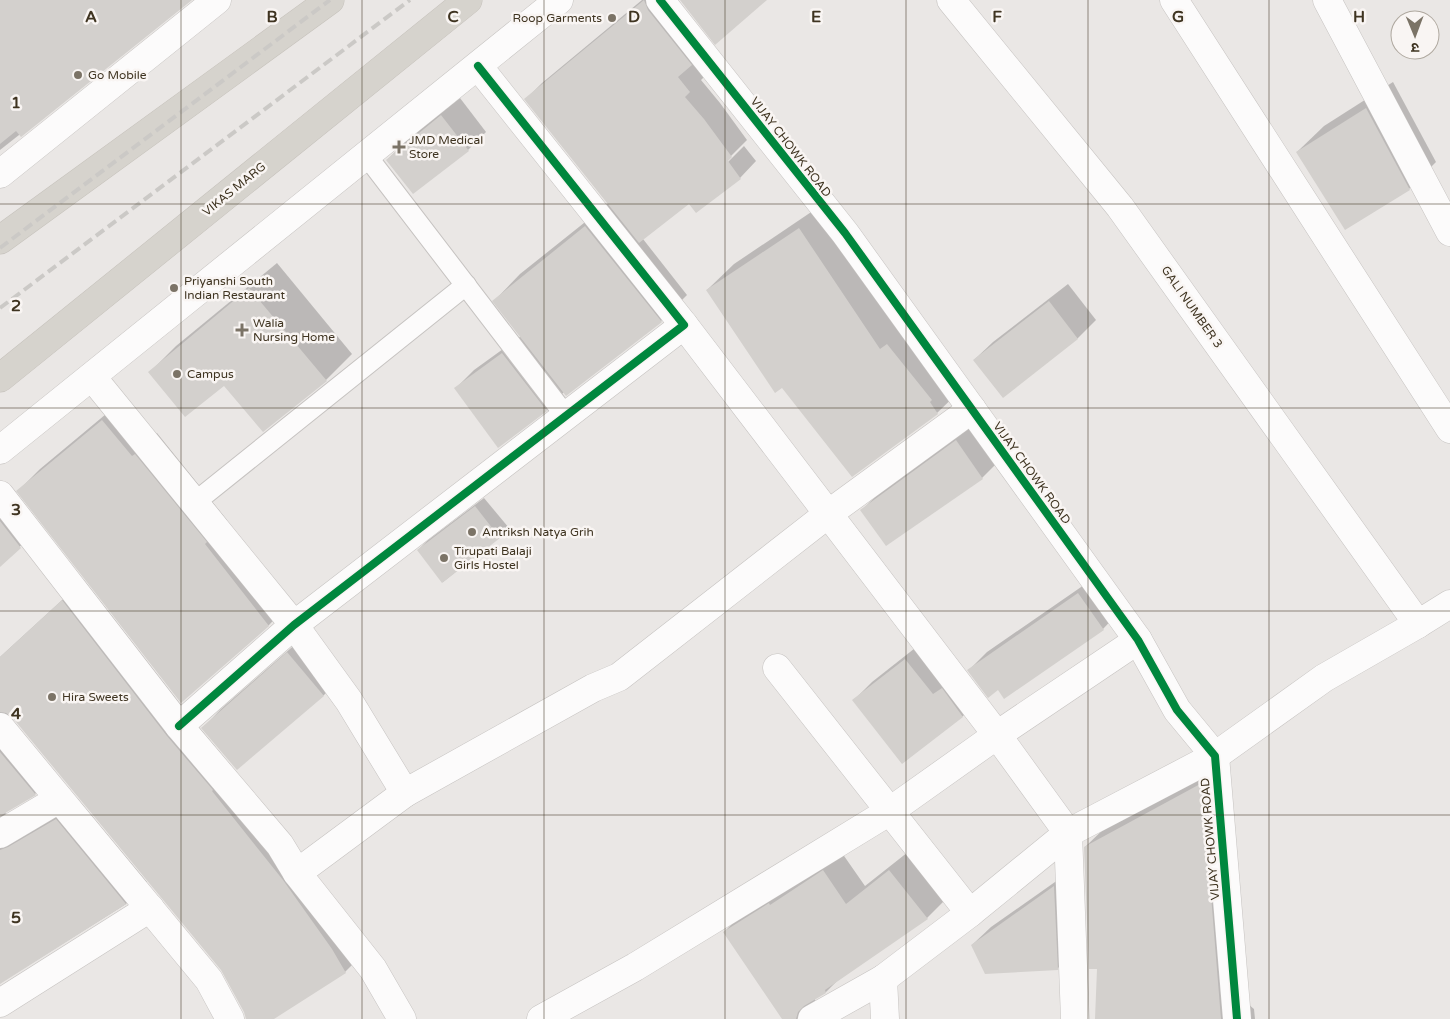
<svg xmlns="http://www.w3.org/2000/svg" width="1450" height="1019" font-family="'Varela Round','Noto Sans Devanagari',sans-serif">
<rect width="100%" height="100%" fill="#eae7e5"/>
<g fill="#0003">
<path d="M 0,0 L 190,0 L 0,150 Z"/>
<path d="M 642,0 L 669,0 L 706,75 L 701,80 L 720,103 L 747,140 L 722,165 L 724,166 L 744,146 L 756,161 L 740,178 L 696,211 L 689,202 L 643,239 L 687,295 L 661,321 L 564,392 L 546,410 L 456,388 L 474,370 L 521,336 L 494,301 L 520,274 L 609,203 L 526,99 L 542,83 Z"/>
<path d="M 1393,82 L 1436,162 L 1409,189 L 1297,152 L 1324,126 Z"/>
<path d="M 460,98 L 486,132 L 468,150 L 387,160 L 406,141 Z"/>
<path d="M 826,202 L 964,387 L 937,413 L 707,290 L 734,264 Z"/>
<path d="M 277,263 L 352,354 L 326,380 L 224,384 L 150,372 L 176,346 Z"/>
<path d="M 1068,284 L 1096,320 L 1078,338 L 1003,397 L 974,360 L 993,342 Z"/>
<path d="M 124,399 L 154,435 L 157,433 L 227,520 L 226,521 L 290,603 L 269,625 L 181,701 L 18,491 L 40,469 Z"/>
<path d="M 975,423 L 1000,460 L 982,478 L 862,510 L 880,492 Z"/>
<path d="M 14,490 L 42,526 L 0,565 L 0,496 L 9,495 Z"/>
<path d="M 484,498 L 509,528 L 499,537 L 443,582 L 418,550 L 427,541 Z"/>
<path d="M 1097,576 L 1121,610 L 1103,629 L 1005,697 L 998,688 L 969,670 L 987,652 Z"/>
<path d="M 84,580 L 188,714 L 233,768 L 232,769 L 366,951 L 345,972 L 271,1019 L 247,1019 L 245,1011 L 222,969 L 13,716 L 7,713 L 56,773 L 35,794 L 5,811 L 8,821 L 30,827 L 78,799 L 147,882 L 126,904 L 0,983 L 0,657 Z"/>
<path d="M 306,635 L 342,677 L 324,695 L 237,768 L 203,728 L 221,709 Z"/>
<path d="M 924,641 L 981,698 L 963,716 L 902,763 L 854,700 L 872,682 Z"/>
<path d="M 1225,760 L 1248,1004 L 1254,1009 L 1255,1019 L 1096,1019 L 1098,967 L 1085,847 L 1110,823 Z"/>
<path d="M 908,852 L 945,900 L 927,918 L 837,981 L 826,992 L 815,998 L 815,1001 L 797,1019 L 783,1019 L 724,932 L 742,914 L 842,853 L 865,886 Z"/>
<path d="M 1072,870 L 1075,951 L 1057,969 L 972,945 L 991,927 Z"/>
</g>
<g fill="#d3d0cd">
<path d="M 0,0 L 192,0 L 21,137 L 16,131 L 0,144 Z"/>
<path d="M 644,0 L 648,10 L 692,65 L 678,77 L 690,92 L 685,97 L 704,119 L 732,157 L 728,161 L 741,179 L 696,213 L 689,204 L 639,243 L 524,99 Z"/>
<path d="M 680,0 L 767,0 L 715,45 Z"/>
<path d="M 1366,108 L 1410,190 L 1345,230 L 1296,152 Z"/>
<path d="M 441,115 L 469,151 L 413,194 L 386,160 Z"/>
<path d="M 585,226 L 662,322 L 566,396 L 492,301 Z"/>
<path d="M 799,228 L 880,349 L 887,344 L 932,400 L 930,402 L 938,414 L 852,477 L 782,388 L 775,393 L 706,290 Z"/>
<path d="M 249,288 L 327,381 L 263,432 L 224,386 L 185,417 L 148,372 Z"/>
<path d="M 1049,301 L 1078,339 L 1003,398 L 973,360 Z"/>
<path d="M 502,353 L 547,411 L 498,448 L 454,388 Z"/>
<path d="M 102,420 L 132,456 L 135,454 L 207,542 L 205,544 L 269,626 L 181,703 L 16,491 Z"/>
<path d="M 956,440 L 983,479 L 886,546 L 860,510 Z"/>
<path d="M 475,506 L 500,538 L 442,583 L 417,550 Z"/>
<path d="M 0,521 L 21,548 L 0,567 Z"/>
<path d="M 1078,593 L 1104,630 L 1004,699 L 998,690 L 988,698 L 967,670 Z"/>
<path d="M 62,600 L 167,736 L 213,790 L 212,791 L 283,880 L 332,949 L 346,973 L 274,1019 L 246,1019 L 244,1012 L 221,970 L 12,717 L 6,713 L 0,712 L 0,657 Z"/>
<path d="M 287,652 L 324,696 L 237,770 L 201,728 Z"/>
<path d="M 905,659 L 933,694 L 942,688 L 963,717 L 902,764 L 852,700 Z"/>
<path d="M 0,752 L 36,795 L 0,816 Z"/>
<path d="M 1202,783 L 1221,1019 L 1095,1019 L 1097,969 L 1089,969 L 1084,847 Z"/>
<path d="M 56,819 L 126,904 L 0,984 L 0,850 L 8,847 Z"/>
<path d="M 823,870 L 846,904 L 889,870 L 928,919 L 825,990 L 826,993 L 804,1006 L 798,1012 L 796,1019 L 782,1019 L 723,932 L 769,903 L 770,905 Z"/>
<path d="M 1054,886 L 1058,970 L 985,974 L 971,945 Z"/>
</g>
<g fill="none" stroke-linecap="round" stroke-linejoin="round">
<defs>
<g id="lane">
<path d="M 366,155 L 565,415"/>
<path d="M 194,503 L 466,285"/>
</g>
<g id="street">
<path d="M 660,0 L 845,233 L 1138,640 L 1177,710 L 1215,756 L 1237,1019"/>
<path d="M 951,0 L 1120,207 L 1418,624"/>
<path d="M 1174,0 L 1450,429"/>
<path d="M 1327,0 L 1450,232"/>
<path d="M 0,174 L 217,0"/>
<path d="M 684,325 L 997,735 L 1068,833 L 1075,1019"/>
<path d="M 92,377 L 294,625 L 349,701 L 405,793"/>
<path d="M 0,450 L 559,0"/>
<path d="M 0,495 L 179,726 L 280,845 L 297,873 L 373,969 L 402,1019"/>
<path d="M 777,668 L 970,913"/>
<path d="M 179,726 L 294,625 L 684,325 L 478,66"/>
<path d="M 0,727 L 209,980 L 230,1019"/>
<path d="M 0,834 L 59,799"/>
<path d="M 297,873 L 405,793 L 593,688 L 619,677 L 828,514 L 972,409"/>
<path d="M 883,979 L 885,1019"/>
<path d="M 0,1003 L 150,908"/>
<path d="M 541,1019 L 635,967 L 890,811 L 997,735 L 1138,640"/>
<path d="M 812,1019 L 883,979 L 970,913 L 1068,833 L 1215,756 L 1324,678 L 1418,624 L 1450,604"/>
</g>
<g id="primary">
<path d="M 0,240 L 330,0"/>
<path d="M 0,378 L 468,0"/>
</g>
</defs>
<use href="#lane" stroke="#c6c3c1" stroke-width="22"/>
<use href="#street" stroke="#c6c3c1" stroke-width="29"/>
<use href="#primary" stroke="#c6c2bc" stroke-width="29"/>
<use href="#lane" stroke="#fcfbfb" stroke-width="20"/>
<use href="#street" stroke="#fcfbfb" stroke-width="28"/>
<use href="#primary" stroke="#d6d3cd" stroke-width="28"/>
<g stroke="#cbc9c6" stroke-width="4" stroke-dasharray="10 5" stroke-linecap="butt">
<path d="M 0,248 L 330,0"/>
<path d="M 0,308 L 410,0"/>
</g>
<defs>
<g id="cycleway">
<path d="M 660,0 L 845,233 L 1138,640 L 1177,710 L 1215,756 L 1237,1019"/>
<path d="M 179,726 L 294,625 L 684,325 L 478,66"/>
</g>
</defs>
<use href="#cycleway" stroke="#f9f5f3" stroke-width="11"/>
<use href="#cycleway" stroke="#00873e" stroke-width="8"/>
</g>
<path fill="none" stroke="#3f3421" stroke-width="1" stroke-opacity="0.55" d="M 181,0 L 181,1019M 362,0 L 362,1019M 544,0 L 544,1019M 725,0 L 725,1019M 906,0 L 906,1019M 1088,0 L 1088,1019M 1269,0 L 1269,1019M 0,204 L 1450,204M 0,408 L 1450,408M 0,611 L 1450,611M 0,815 L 1450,815"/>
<g fill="#7b7366" stroke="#f9f5f3" stroke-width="2">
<circle cx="612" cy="18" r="5"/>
<circle cx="78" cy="75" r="5"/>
<path d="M396.5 139.5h5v5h5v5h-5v5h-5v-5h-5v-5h5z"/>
<circle cx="174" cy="288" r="5"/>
<path d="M239.5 322.5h5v5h5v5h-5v5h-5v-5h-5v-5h5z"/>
<circle cx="177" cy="374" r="5"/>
<circle cx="472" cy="532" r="5"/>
<circle cx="444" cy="558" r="5"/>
<circle cx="52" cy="697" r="5"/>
</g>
<g text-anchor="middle" stroke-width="5" stroke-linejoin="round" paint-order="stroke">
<g font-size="12" fill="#3f3421" stroke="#f9f5f3" text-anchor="start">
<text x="602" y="22" text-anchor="end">Roop Garments</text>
<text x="88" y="79">Go Mobile</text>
<text x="409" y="144">JMD Medical<tspan x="409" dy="14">Store</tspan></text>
<text x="184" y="285">Priyanshi South<tspan x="184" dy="14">Indian Restaurant</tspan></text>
<text x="253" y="327">Walia<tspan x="253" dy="14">Nursing Home</tspan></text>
<text x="187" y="378">Campus</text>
<text x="482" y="536">Antriksh Natya Grih</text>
<text x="454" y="555">Tirupati Balaji<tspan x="454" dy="14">Girls Hostel</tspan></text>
<text x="62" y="701">Hira Sweets</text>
</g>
<g font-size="12" fill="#3f3421" stroke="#f9f5f3">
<text transform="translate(791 147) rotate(52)" y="4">VIJAY CHOWK ROAD</text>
<text transform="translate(234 189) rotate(-39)" y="4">VIKAS MARG</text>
<text transform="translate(1192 307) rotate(55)" y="4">GALI NUMBER 3</text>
<text transform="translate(1032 473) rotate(54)" y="4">VIJAY CHOWK ROAD</text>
<text transform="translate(1210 839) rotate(-95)" y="4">VIJAY CHOWK ROAD</text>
</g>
</g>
<g font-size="16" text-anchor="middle" font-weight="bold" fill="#3f3421" stroke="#f9f5f3" stroke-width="5" stroke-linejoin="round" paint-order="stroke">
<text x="91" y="22">A</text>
<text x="272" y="22">B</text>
<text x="453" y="22">C</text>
<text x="634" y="22">D</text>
<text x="816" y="22">E</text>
<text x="997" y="22">F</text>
<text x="1178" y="22">G</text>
<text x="1359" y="22">H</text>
<text x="16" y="108">1</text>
<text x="16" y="311">2</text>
<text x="16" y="515">3</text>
<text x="16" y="719">4</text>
<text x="16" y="923">5</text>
</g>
<g transform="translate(1415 35) rotate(179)"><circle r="24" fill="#f9f5f3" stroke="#afa89f"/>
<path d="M0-4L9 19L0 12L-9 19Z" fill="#7b7366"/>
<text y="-8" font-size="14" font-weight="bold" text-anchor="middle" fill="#3f3421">उ</text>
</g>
</svg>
